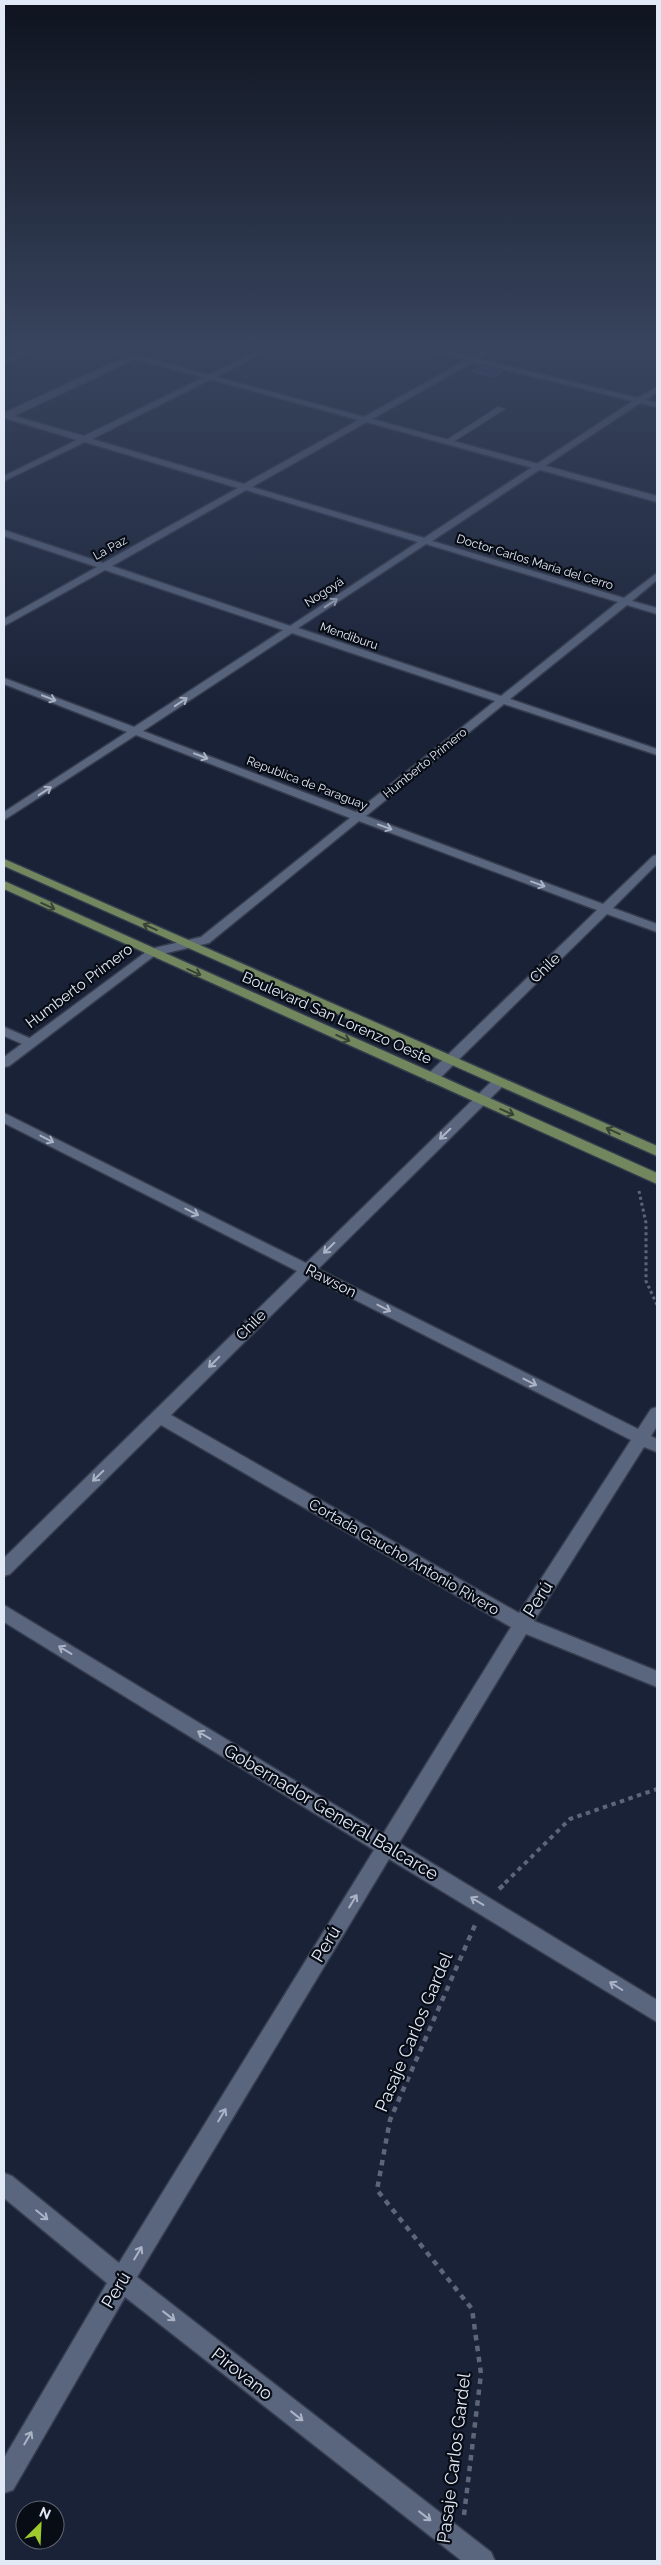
<svg xmlns="http://www.w3.org/2000/svg" width="661" height="2565" font-family="Raleway,sans-serif">
<rect width="100%" height="100%" fill="#1a2237"/>
<path fill="#283e81" stroke="#5a647d" d="M 481,366 L 503,372 L 494,377 L 472,371 Z"/>
<g fill="none" stroke-linecap="round" stroke-linejoin="round">
<defs>
<path id="service" d="M 498,407 L 505,409 L 450,444 L 443,442 Z"/>
<g id="minor">
<path d="M 25,349 L 35,349 L 4,363 L 4,358 Z"/>
<path d="M 262,349 L 271,349 L 92,439 L 244,484 L 466,360 L 425,349 L 437,349 L 471,357 L 486,349 L 495,349 L 479,359 L 638,398 L 657,387 L 657,392 L 646,400 L 657,403 L 657,407 L 640,403 L 432,541 L 624,598 L 657,573 L 657,580 L 632,601 L 657,608 L 657,614 L 627,605 L 510,699 L 657,749 L 657,755 L 504,704 L 366,816 L 603,904 L 653,856 L 657,855 L 657,864 L 613,908 L 657,924 L 657,932 L 607,914 L 437,1081 L 427,1081 L 425,1078 L 427,1075 L 597,910 L 359,821 L 209,943 L 150,957 L 146,956 L 144,953 L 146,950 L 201,937 L 350,818 L 136,735 L 4,820 L 4,812 L 127,732 L 4,684 L 4,678 L 134,727 L 283,630 L 105,570 L 4,626 L 4,619 L 97,567 L 4,536 L 4,530 L 103,563 L 238,488 L 85,442 L 4,481 L 4,476 L 77,440 L 4,418 L 4,413 L 129,355 L 135,355 L 135,359 L 14,416 L 84,436 ZM 473,362 L 633,401 L 424,538 L 252,487 ZM 246,490 L 418,542 L 290,626 L 112,566 ZM 426,544 L 618,602 L 501,696 L 298,628 ZM 292,633 L 495,701 L 356,812 L 143,731 Z"/>
<path d="M 4,1027 L 34,1040 L 36,1043 L 29,1047 L 4,1036 Z"/>
<path d="M 499,1078 L 506,1082 L 504,1085 L 318,1269 L 638,1429 L 651,1409 L 657,1407 L 657,1426 L 651,1436 L 657,1439 L 657,1452 L 644,1447 L 534,1621 L 657,1671 L 657,1687 L 526,1634 L 399,1843 L 657,2000 L 657,2022 L 389,1859 L 137,2277 L 491,2552 L 495,2561 L 462,2561 L 125,2297 L 13,2490 L 4,2493 L 4,2458 L 107,2283 L 4,2198 L 4,2173 L 12,2176 L 119,2263 L 374,1850 L 4,1622 L 4,1605 L 383,1834 L 511,1627 L 161,1425 L 10,1574 L 4,1576 L 4,1558 L 297,1271 L 4,1123 L 4,1113 L 306,1263 L 494,1079 ZM 310,1277 L 631,1440 L 519,1613 L 171,1415 Z"/>
</g>
<g id="tertiary">
<path d="M 100,349 L 112,349 L 657,496 L 657,502 Z"/>
<path d="M 150,949 L 154,950 L 156,953 L 154,956 L 9,1066 L 4,1067 L 4,1057 Z"/>
</g>
<g id="primary">
<path d="M 4,859 L 657,1146 L 657,1156 L 4,866 Z"/>
<path d="M 4,881 L 657,1173 L 657,1184 L 4,889 Z"/>
</g>
</defs>
<use href="#service" stroke="#353c4e" stroke-width="2"/>
<use href="#minor" stroke="#353c4e" stroke-width="3"/>
<use href="#tertiary" stroke="#353c4e" stroke-width="3"/>
<use href="#primary" stroke="#353c4e" stroke-width="3"/>
<path stroke="#5e6578" stroke-width="3" stroke-dasharray="3 3" stroke-linecap="butt" d="M 639,1191 L 646,1223 L 646,1281 L 657,1305"/>
<path stroke="#5e6578" stroke-width="4" stroke-dasharray="4.5 4.5" stroke-linecap="butt" d="M 505,1883 L 570,1819 L 657,1789"/>
<g stroke="#5e6578" stroke-width="4.5" stroke-dasharray="5.5 5.5" stroke-linecap="butt">
<path d="M 499,1889 L 507,1882"/>
<path d="M 464,2515 L 481,2374 L 472,2309 L 377,2190 L 390,2120 L 475,1925"/>
</g>
<use href="#service" fill="#5a657e" fill-rule="evenodd"/>
<use href="#minor" fill="#5a657e" fill-rule="evenodd"/>
<use href="#tertiary" fill="#5a657e" fill-rule="evenodd"/>
<use href="#primary" fill="#73875f" fill-rule="evenodd"/>
</g>
<defs><path id="oneway-shaft" d="M-6 0H5M1.5-3L5.5 0L1.5 3" fill="none" stroke-width="1.6" stroke-linecap="round" stroke-linejoin="round" transform="scale(1.25)"/></defs>
<g stroke="#abb4c6">
<use href="#oneway-shaft" transform="translate(331 603) rotate(-33)"/>
<use href="#oneway-shaft" transform="translate(49 698) rotate(21)"/>
<use href="#oneway-shaft" transform="translate(181 702) rotate(-34)"/>
<use href="#oneway-shaft" transform="translate(201 756) rotate(21)"/>
<use href="#oneway-shaft" transform="translate(45 791) rotate(-33)"/>
<use href="#oneway-shaft" transform="translate(385 827) rotate(20)"/>
<use href="#oneway-shaft" transform="translate(538 884) rotate(20)"/>
<use href="#oneway-shaft" transform="translate(445 1134) rotate(136)"/>
<use href="#oneway-shaft" transform="translate(47 1139) rotate(27)"/>
<use href="#oneway-shaft" transform="translate(192 1212) rotate(27)"/>
<use href="#oneway-shaft" transform="translate(329 1248) rotate(136)"/>
<use href="#oneway-shaft" transform="translate(384 1308) rotate(27)"/>
<use href="#oneway-shaft" transform="translate(214 1362) rotate(135)"/>
<use href="#oneway-shaft" transform="translate(530 1382) rotate(27)"/>
<use href="#oneway-shaft" transform="translate(98 1476) rotate(136)"/>
<use href="#oneway-shaft" transform="translate(65 1650) rotate(-149)"/>
<use href="#oneway-shaft" transform="translate(204 1735) rotate(-149)"/>
<use href="#oneway-shaft" transform="translate(353 1901) rotate(-59)"/>
<use href="#oneway-shaft" transform="translate(477 1901) rotate(-149)"/>
<use href="#oneway-shaft" transform="translate(616 1986) rotate(-148)"/>
<use href="#oneway-shaft" transform="translate(222 2115) rotate(-59)"/>
<use href="#oneway-shaft" transform="translate(42 2215) rotate(39)"/>
<use href="#oneway-shaft" transform="translate(138 2253) rotate(-59)"/>
<use href="#oneway-shaft" transform="translate(169 2316) rotate(38)"/>
<use href="#oneway-shaft" transform="translate(297 2416) rotate(38)"/>
<use href="#oneway-shaft" transform="translate(28 2438) rotate(-60)"/>
<use href="#oneway-shaft" transform="translate(425 2516) rotate(38)"/>
</g>
<g stroke="#384336">
<use href="#oneway-shaft" transform="translate(48 906) rotate(25)"/>
<use href="#oneway-shaft" transform="translate(150 927) rotate(-156)"/>
<use href="#oneway-shaft" transform="translate(194 972) rotate(24)"/>
<use href="#oneway-shaft" transform="translate(343 1038) rotate(24)"/>
<use href="#oneway-shaft" transform="translate(507 1112) rotate(24)"/>
<use href="#oneway-shaft" transform="translate(613 1131) rotate(-156)"/>
</g>
<linearGradient id="sky" x2="0" y2="1"><stop stop-color="#0e131e"/><stop offset="0.49" stop-color="#38445e"/><stop offset="1" stop-color="#38445e" stop-opacity="0"/></linearGradient>
<rect width="661" height="708" fill="url(#sky)"/>
<g text-anchor="middle" stroke-width="4.5" stroke-linejoin="round" paint-order="stroke">
<g font-size="12" fill="#e1e8f6" stroke="#080c15">
<text transform="translate(110 548) rotate(-29)" y="4">La Paz</text>
<text transform="translate(535 562) rotate(17)" y="4">Doctor Carlos María del Cerro</text>
<text transform="translate(324 592) rotate(-33)" y="4">Nogoyá</text>
<text transform="translate(349 636) rotate(19)" y="4">Mendiburu</text>
<text transform="translate(425 763) rotate(-39)" y="4">Humberto Primero</text>
<text transform="translate(307 783) rotate(21)" y="4">Republica de Paraguay</text>
</g>
<g font-size="15" fill="#e1e8f6" stroke="#080c15">
<text transform="translate(545 968) rotate(-44)" y="5">Chile</text>
<text transform="translate(79 986) rotate(-37)" y="5">Humberto Primero</text>
<text transform="translate(337 1018) rotate(24)" y="5">Boulevard San Lorenzo Oeste</text>
<text transform="translate(331 1281) rotate(27)" y="5">Rawson</text>
<text transform="translate(251 1325) rotate(-45)" y="5">Chile</text>
<text transform="translate(404 1557) rotate(30)" y="5">Cortada Gaucho Antonio Rivero</text>
</g>
<g font-size="18" fill="#e1e8f6" stroke="#080c15">
<text transform="translate(538 1599) rotate(-58)" y="6">Perú</text>
<text transform="translate(331 1812) rotate(31)" y="6">Gobernador General Balcarce</text>
<text transform="translate(326 1944) rotate(-59)" y="6">Perú</text>
<text transform="translate(414 2032) rotate(-67)" y="6">Pasaje Carlos Gardel</text>
<text transform="translate(116 2290) rotate(-59)" y="6">Perú</text>
<text transform="translate(242 2374) rotate(38)" y="6">Pirovano</text>
<text transform="translate(454 2458) rotate(-83)" y="6">Pasaje Carlos Gardel</text>
</g>
</g>
<rect width="661" height="2565" fill="none" stroke="#e1e8f6" stroke-width="10"/>
<g transform="translate(40 2525) rotate(24)"><circle r="24" fill="#080c15" stroke="#5f646f"/>
<path d="M0-4L9 19L0 12L-9 19Z" fill="#9fca2d"/>
<text y="-8" font-size="14" font-weight="bold" text-anchor="middle" fill="#e1e8f6">N</text>
</g>
</svg>
